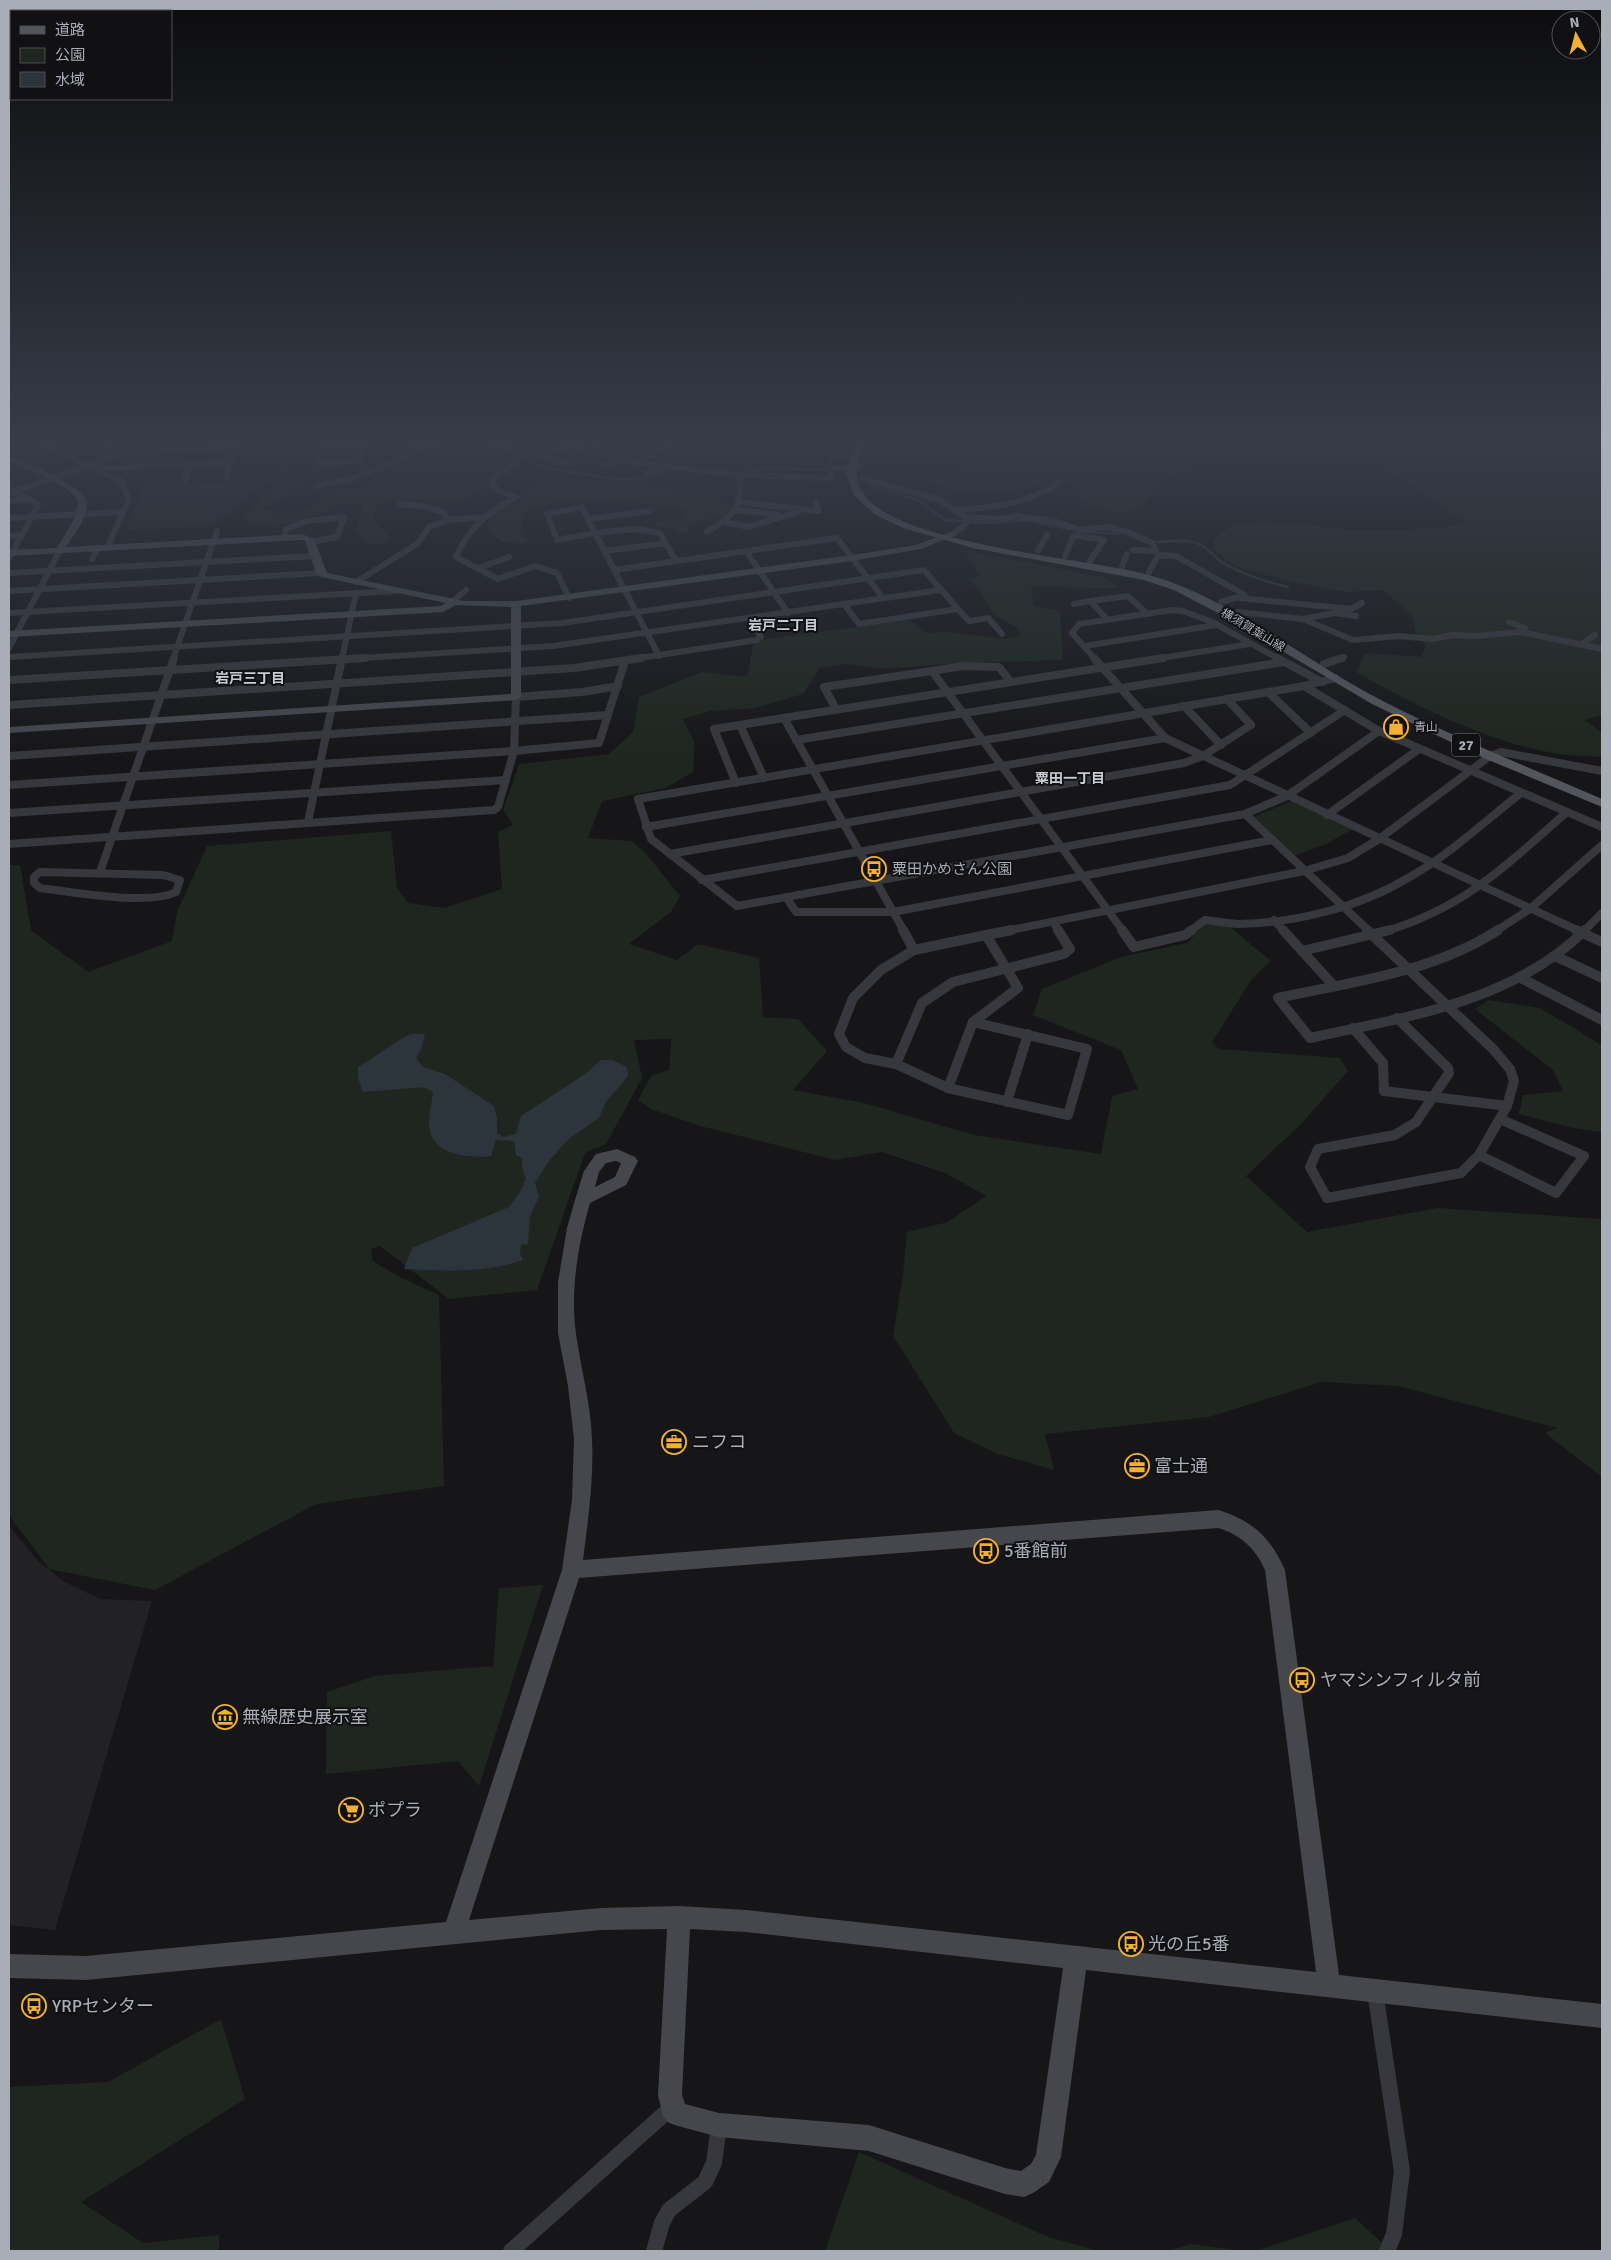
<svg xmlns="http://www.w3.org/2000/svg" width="1611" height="2260" font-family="Signika,'Noto Sans JP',sans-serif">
<rect width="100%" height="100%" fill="#161618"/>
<g fill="#222225">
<path d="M 263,483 L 213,526 L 126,530 L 144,485 Z"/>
<path d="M 9,1526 L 38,1561 L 63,1581 L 100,1599 L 152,1601 L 55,1930 L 9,1925 Z"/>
</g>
<g fill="#1e261f">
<path d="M 696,443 L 783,443 L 803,459 L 795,461 L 724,444 L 703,445 Z"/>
<path d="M 991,443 L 1259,443 L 1250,444 L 1162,481 L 1141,508 L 1126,513 L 1091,509 L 1084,506 L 1083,501 L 1074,495 L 1070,481 L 1009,490 L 959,491 L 928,482 L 942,477 Z"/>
<path d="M 1304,443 L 1602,443 L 1602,715 L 1585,720 L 1602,733 L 1602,757 C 1587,756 1571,756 1557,754 C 1485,741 1418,707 1356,672 L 1365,653 L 1421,657 L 1426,646 L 1416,634 L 1412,615 L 1383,590 L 1347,592 L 1289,581 L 1235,566 L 1214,550 L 1213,540 C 1225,527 1244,522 1262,522 C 1293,522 1326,528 1357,530 C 1394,532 1431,528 1468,524 L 1409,484 L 1380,468 L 1370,459 L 1345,450 Z"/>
<path d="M 474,444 L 519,455 L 523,461 L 501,479 L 462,502 L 393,500 L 378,504 L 373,520 L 390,537 L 386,543 L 369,545 L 357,530 L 363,503 L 340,504 L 317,515 L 275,527 L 253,523 L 242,517 L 277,482 L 232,482 L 282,467 L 321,470 L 292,495 L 262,508 C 292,521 311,511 332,488 L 364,488 L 380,469 L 445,445 Z"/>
<path d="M 557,477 L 642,484 L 700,493 L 734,505 L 724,517 L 692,523 L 688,525 L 688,531 L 679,534 L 676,530 L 654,527 L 654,523 L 687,517 L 682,508 C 627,501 578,493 524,511 L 521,527 L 529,543 C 505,544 500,545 486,525 L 497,510 L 528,497 L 528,487 Z"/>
<path d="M 215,504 L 194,524 L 131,528 L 139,509 Z"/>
<path d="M 967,551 L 1102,577 L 1119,588 L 1031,587 L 1034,605 L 1060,611 L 1063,660 L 961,663 L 881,669 L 845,664 L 820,668 L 803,694 L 755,708 L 710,711 L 683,719 L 695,743 L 693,772 L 666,788 L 602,801 L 588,838 L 631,841 L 644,851 L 680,896 L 671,912 L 629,944 L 677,960 L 698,944 L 759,958 L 763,1017 L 798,1019 L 827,1051 L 793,1090 L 864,1103 L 974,1135 L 1101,1154 L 1112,1096 L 1138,1089 L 1121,1050 L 1033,1015 L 1042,989 L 1121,957 L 1187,943 L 1205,924 L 1230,927 L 1271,961 L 1252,979 L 1212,1042 L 1219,1049 L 1340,1058 L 1348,1071 L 1301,1124 L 1246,1176 L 1307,1232 L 1438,1208 L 1602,1219 L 1602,1477 L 1545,1433 L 1557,1428 L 1398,1386 L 1321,1382 L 1209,1417 L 1045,1434 L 1054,1470 L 998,1454 L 954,1433 L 893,1336 L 903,1274 L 907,1232 L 948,1222 L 986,1196 L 945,1173 L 882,1152 L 835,1160 L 700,1126 L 651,1109 L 638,1100 L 651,1076 L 669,1070 L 671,1039 L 634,1040 L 642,1078 L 606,1144 L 585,1153 L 537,1290 L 449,1299 L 380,1246 L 371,1249 L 373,1261 L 399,1277 L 439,1295 L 444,1486 L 316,1504 L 155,1590 L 49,1569 L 9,1515 L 9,865 L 20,865 L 31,930 L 88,972 L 172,941 L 177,912 L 207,846 L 391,831 L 397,888 L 408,903 L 444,908 L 502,889 L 498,832 L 513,825 L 503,810 L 519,764 L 609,754 L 633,732 L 639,697 L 701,672 L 747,677 L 753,645 L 766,639 L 909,620 L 926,633 L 946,632 L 1006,639 L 1020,636 L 1019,629 L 994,614 L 970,579 L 981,576 L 970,561 L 963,557 Z"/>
<path d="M 1292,801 L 1353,829 L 1326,844 L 1294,856 L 1253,817 Z"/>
<path d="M 1489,1000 L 1540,1008 L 1602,1045 L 1602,1132 L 1573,1128 L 1519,1114 L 1523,1095 L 1563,1091 L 1553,1070 L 1475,1009 Z"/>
<path d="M 543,1585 L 479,1786 L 458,1761 L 326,1774 L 327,1692 L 375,1676 L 493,1666 L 499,1588 Z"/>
<path d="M 221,2019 L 245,2099 L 81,2202 L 143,2243 L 219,2235 L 219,2251 L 9,2251 L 9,2087 L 108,2082 Z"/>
<path d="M 859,2152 L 1048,2237 L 1099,2251 L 825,2251 Z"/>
<path d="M 1355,2218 L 1391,2251 L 1256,2251 Z"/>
<path d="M 1191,2244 L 1245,2251 L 1167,2251 Z"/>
</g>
<path fill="#2c353c" d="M 411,1034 L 425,1034 L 421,1050 L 416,1058 L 423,1067 L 445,1074 L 494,1106 L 497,1118 L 497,1133 L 503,1137 L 516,1134 L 521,1116 L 585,1074 L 601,1060 L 613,1060 L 627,1067 L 628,1076 L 606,1102 L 599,1118 L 570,1138 L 551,1158 L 535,1183 L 539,1197 L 530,1216 L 528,1244 L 521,1245 L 520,1254 L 523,1260 C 486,1273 443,1271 404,1269 L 412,1248 L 509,1207 L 520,1192 L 526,1179 L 522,1168 L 522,1158 L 516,1155 L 514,1141 L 496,1140 L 491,1156 C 471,1158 436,1156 430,1131 C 427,1119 432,1104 433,1092 L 424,1087 L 363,1092 L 358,1078 L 358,1067 C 376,1057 393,1042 411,1034 Z"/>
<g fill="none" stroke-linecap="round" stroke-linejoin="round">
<g stroke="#2c353c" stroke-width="2.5">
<path d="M 824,443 L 833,459 L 825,470"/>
<path d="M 534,466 L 621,480 L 643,478 L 670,468"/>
<path d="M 737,474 L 768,468 L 828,470"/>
<path d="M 872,486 L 918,500 L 945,520 L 989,523 L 1026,520 L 1069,529"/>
<path d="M 1085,532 L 1118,534"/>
<path d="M 1157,542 C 1170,541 1187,539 1199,544 C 1207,547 1214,556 1220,561 C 1236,572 1270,583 1288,587"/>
</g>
<g stroke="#37383d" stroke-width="6">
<path d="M 40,443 L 121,481 L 129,499 L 107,548"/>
<path d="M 406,443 L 430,443"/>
<path d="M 489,443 L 523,453 L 539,453 L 543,457 L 572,464"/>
<path d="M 360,444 L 361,460 L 319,464 L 318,447 L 372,443"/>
<path d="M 586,451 L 600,443"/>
<path d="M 124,453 L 235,447"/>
<path d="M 523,453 L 515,463 L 493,478 L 492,485 L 499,491 L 516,497 C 489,512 468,528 456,557 L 498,579 L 535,566 L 557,573 L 569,598"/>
<path d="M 539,453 L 574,445 L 586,451 L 636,463 L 740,475 C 742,509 735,515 707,532"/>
<path d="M 828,454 L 852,456"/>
<path d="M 636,463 L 673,443"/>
<path d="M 603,466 L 623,460"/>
<path d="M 97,469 L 231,462"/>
<path d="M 646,474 L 660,467"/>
<path d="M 740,475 L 830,478 L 832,468 L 860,467"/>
<path d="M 226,477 L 237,443"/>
<path d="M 861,478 L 940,500 L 965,517 L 966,524 L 953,534"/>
<path d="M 185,480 L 190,464"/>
<path d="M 316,486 L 352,479 L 438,443"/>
<path d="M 12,492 L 124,453 L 104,443"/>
<path d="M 9,501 L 28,500"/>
<path d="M 741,502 L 819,511 L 816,503"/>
<path d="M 399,504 L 422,506 L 443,512 L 448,520"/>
<path d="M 582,507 L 595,533 L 557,540 L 547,514 Z"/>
<path d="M 737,510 L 779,515"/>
<path d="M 954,510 C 992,508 1027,504 1059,483"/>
<path d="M 965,517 L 1001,519 L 1017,516 L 1054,521 L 1080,530 L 1108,527 L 1127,532 L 1152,543 L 1158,555"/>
<path d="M 9,518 L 123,512"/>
<path d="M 588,519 L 650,511"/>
<path d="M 725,522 L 748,527 L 798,512"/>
<path d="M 595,533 L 659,656"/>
<path d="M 595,533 L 635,529 L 660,533 L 676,561"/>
<path d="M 9,536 L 22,535"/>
<path d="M 284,538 L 286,529 L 307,521 L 344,517 L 337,537 L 311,542"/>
<path d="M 1133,550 L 1156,551"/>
<path d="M 605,551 L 665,543"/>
<path d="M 746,551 L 788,613"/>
<path d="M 1038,551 L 1047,535"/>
<path d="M 1065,556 L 1074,535 L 1104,540 L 1090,561"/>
<path d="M 9,558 L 38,506 L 31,500 L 10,491"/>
<path d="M 92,559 L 98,548"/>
<path d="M 1122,567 L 1127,554"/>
<path d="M 479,568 L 509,557"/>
<path d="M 614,570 L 837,538 L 883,598"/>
<path d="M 1149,572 L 1158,555 L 1176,556 L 1245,595 L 1221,602"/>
<path d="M 9,573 L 314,556"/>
<path d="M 356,582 L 417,544 L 429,527 L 448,520 L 485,517"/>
<path d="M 9,591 L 321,573"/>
<path d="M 1239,598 L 1351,609 L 1362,603"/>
<path d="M 452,602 L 466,590"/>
<path d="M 1074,604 L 1090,601"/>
<path d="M 958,609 L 969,621 L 988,618 L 1002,634"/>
<path d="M 1238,612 L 1303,619 L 1353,640 L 1399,636 L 1432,639 L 1452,635 L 1476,636 L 1521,632 L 1602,649"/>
<path d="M 9,613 L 396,591"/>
<path d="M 1303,619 L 1335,613 L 1356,616"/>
<path d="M 1108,620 L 1090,601 L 1128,596 L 1147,614"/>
<path d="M 1509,622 L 1525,628 L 1521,629"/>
<path d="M 1583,643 L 1595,635"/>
<path d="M 1085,646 L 1216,625"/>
<path d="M 9,648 L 60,550"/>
<path d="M 9,657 L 562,623 L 924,570 L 958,609 L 859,624 L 844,604"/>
<path d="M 173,659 L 217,531"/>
<path d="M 342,659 L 356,593"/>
<path d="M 345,659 L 553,646 L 941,590"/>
<path d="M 633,659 L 757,640 L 761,637 L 749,619"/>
<path d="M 1095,659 L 1072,633 L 1079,624 L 1172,610 L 1183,611 L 1212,622 L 1279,659"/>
<path d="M 1155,659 L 1250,644"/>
<path d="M 1338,659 L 1344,657"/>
</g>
<g stroke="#37383d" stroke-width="8">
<path d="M 1094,658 L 1165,738 L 1579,931"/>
<path d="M 1277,658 L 1322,682"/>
<path d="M 1324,664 L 1342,658"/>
<path d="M 932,671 L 962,666 L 999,667 L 1010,681"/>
<path d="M 1335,678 L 1304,686 L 638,799 L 651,839 L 737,906 L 1245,814 L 1287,796 L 1379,731"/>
<path d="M 9,680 L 365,658"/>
<path d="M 1304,686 L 1379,731 L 1602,827"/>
<path d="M 1268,692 L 1311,733"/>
<path d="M 9,705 L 574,668 L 641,658"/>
<path d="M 1184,706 L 1221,745"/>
<path d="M 836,709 L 824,687 L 932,671 L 1123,931"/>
<path d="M 784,718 L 904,931"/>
<path d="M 740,725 L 764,778"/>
<path d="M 796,740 L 1284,662"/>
<path d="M 9,756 L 608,715"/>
<path d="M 736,783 L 714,729 L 1163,658"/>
<path d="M 9,785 L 514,751 L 599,743 L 625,661"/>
<path d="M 9,813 L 506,780"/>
<path d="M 1245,814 L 1369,931"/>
<path d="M 1327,815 L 1419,749"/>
<path d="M 308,822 L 342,658"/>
<path d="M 646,827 L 1165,738"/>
<path d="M 9,844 L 494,810 L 498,807 L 514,751 L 516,697 L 582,692 L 618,686"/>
<path d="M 670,854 L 1184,763 L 1203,756 L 1251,725 L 1227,699"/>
<path d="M 40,872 L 163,875 L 180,880 L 176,892 C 147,906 73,892 40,888 L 34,883 L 34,877 Z"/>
<path d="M 100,872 L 174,658"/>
<path d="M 702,880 L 1230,785 L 1345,710"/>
<path d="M 786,897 L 796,912 L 893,912 L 1272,840"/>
<path d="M 1274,920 L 1284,931"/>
<path d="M 1053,922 L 1059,931"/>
<path d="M 1006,931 L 1304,871 L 1348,858 L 1379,839 L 1490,756 L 1501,752 L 1602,771"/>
<path d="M 1190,931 L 1205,920 C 1216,921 1228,924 1239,924 C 1295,923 1360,907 1408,878 C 1449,855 1484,822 1521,793"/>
<path d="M 1386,931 C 1466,907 1506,865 1567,812"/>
<path d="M 1496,931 L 1530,909 L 1602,845"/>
<path d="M 1584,931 L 1602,913"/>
</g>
<g stroke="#37383d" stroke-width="10">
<path d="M 903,930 L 914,950"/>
<path d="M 1122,930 L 1134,947 L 1185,935 L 1192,930"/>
<path d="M 1283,930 L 1334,986"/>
<path d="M 1498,930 C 1434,972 1352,982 1278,998 L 1310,1038 C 1405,1017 1513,1002 1585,930"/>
<path d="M 1576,930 L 1602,942"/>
<path d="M 986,935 L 1018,988 L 973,1022 L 1087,1049 L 1068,1115 L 948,1088 L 896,1064 L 865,1058 L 846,1047 L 839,1034 L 853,998 L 881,970 L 914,950 Z"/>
<path d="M 986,935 L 1012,930"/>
<path d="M 1302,951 L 1390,930"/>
<path d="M 1555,956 L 1602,978"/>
<path d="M 1519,977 L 1602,1020"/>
<path d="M 1397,1018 L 1448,1068 L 1449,1073 L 1416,1122 L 1395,1135 L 1318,1149 L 1310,1167 L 1327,1198 L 1461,1173 L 1479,1155 L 1507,1106"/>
<path d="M 1353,1028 L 1383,1063 L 1384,1091 L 1507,1106 L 1514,1081 L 1510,1069 L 1493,1049 L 1367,930"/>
<path d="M 896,1064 L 922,1003 L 953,982 L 1064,954 L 1070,949 L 1058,930"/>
<path d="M 948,1088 L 973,1022"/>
<path d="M 1007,1102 L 1028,1034"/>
<path d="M 1479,1155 L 1556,1193 L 1584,1156 L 1500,1119"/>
</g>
<g stroke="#37383d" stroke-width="16">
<path d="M 1375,1991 L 1402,2171 L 1394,2234 L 1387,2251"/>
<path d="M 511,2251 L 672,2107"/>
<path d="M 654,2251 L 662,2223 L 669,2210 L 705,2182 L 714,2163 L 719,2125"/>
</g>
<g fill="#45474d" fill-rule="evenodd">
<path d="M 9,456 C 24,460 85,487 87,502 C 89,516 73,536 66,547 L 302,534 L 314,539 L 327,573 L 464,601 L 516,601 L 852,555 L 916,545 L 953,531 L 958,534 L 921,549 L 852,561 L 521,606 L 521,697 L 516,700 L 9,733 L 9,727 L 511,694 L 511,607 L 456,605 L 443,612 L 9,637 L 9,631 L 441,606 L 446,603 L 321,577 L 316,573 L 305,541 L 302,540 L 9,556 L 9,550 L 57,548 L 73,521 L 79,502 C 71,485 26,469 9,461 Z"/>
<path d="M 617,1149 L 635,1157 L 638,1161 L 626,1185 L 590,1203 C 578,1245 570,1291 576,1334 C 581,1369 591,1404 592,1439 C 594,1480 588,1520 583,1560 L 1218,1510 C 1252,1520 1271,1538 1285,1570 L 1339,1975 L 1602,2004 L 1602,2028 L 1086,1970 L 1061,2157 L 1049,2182 L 1033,2193 L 1024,2197 L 1005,2194 L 869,2151 L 719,2137 L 678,2126 L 669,2123 L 663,2116 L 658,2095 L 667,1929 L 601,1930 L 86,1980 L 9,1978 L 9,1954 L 86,1956 L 446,1922 L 562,1570 L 572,1500 L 574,1439 L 568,1386 L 558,1333 L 558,1282 L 567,1228 L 575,1200 L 584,1171 L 596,1154 ZM 616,1161 L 621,1163 L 615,1177 L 595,1187 L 599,1172 L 606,1163 ZM 1218,1528 C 1240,1534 1256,1549 1265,1570 L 1316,1972 L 746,1910 L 679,1906 L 601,1908 L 469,1920 L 579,1578 ZM 690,1929 L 746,1932 L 1063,1968 L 1036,2155 L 1031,2164 L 1021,2171 L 1005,2168 L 869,2125 L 719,2113 L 685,2104 L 682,2095 Z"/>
</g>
<path fill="#53555c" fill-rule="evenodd" d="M 856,443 L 864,443 C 859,460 852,475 862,492 C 894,545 1088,558 1149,575 C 1229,597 1307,662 1381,700 C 1453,737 1528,767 1602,799 L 1602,807 L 1486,759 L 1372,704 L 1218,613 L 1174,590 L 1144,580 L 973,548 L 903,528 L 874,514 L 853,494 L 846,471 Z"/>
</g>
<linearGradient id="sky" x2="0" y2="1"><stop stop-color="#0c0c0d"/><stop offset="0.58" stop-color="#363c48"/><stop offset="1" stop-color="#363c48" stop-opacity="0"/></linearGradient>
<rect width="1611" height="759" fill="url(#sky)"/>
<defs>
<symbol id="shop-ring" viewBox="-11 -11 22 22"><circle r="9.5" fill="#111113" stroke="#f2b134" stroke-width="1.5"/><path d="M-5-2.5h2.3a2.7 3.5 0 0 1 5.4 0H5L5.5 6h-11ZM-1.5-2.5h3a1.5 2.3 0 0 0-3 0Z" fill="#f2b134"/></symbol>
<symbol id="bus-ring" viewBox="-11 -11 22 22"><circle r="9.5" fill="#111113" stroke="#f2b134" stroke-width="1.5"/><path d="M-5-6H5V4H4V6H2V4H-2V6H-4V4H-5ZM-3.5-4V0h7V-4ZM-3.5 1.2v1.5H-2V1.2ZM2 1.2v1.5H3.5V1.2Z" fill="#f2b134"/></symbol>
<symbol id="office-ring" viewBox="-11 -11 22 22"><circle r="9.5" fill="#111113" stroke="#f2b134" stroke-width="1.5"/><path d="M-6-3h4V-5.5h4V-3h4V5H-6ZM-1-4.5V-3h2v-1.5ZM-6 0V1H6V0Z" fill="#f2b134"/></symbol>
<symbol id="museum-ring" viewBox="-11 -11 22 22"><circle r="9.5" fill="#111113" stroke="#f2b134" stroke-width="1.5"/><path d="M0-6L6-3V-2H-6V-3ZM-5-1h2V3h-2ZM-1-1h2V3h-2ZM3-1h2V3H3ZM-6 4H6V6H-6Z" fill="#f2b134"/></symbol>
<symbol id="supermarket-ring" viewBox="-11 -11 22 22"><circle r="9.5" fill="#111113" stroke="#f2b134" stroke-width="1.5"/><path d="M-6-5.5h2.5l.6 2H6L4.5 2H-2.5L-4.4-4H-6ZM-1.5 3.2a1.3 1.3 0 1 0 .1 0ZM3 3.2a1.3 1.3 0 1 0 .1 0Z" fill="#f2b134"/></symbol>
</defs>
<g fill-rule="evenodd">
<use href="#shop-ring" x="1382" y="713" width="28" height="28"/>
<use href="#bus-ring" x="860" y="855" width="28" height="28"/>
<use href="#office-ring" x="660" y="1428" width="28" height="28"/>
<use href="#office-ring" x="1123" y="1452" width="28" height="28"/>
<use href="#bus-ring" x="972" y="1537" width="28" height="28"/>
<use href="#bus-ring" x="1288" y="1666" width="28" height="28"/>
<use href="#museum-ring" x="211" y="1703" width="28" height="28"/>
<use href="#supermarket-ring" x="337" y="1796" width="28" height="28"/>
<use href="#bus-ring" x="1117" y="1930" width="28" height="28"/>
<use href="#bus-ring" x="20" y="1992" width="28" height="28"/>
</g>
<g text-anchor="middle" stroke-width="4" stroke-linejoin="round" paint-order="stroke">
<g font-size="12" fill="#a8adb8" stroke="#111113">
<text transform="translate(1253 630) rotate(31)" y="4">横須賀葉山線</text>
</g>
<g font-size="12" fill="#a8adb8" stroke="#111113" text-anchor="start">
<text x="1414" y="731">青山</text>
</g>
<g font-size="14" font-weight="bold" fill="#c9ccd4" stroke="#111113">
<text x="783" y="630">岩戸二丁目</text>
<text x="250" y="683">岩戸三丁目</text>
<text x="1070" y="783">粟田一丁目</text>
</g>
<rect fill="#111113" stroke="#7b7e86" stroke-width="1" x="1452" y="733.5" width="28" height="23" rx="4"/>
<g font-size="14" font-weight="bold" fill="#a8adb8">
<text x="1466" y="750">27</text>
</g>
<g font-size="15" fill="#a8adb8" stroke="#111113" text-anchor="start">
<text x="892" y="874">粟田かめさん公園</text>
</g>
<g font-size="18" fill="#a8adb8" stroke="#111113" text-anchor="start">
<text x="692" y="1448">ニフコ</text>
<text x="1154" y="1472">富士通</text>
<text x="1004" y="1557">5番館前</text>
<text x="1320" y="1686">ヤマシンフィルタ前</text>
<text x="242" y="1723">無線歴史展示室</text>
<text x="368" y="1816">ポプラ</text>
<text x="1148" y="1950">光の丘5番</text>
<text x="52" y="2012">YRPセンター</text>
</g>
</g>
<rect width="1611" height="2260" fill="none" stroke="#a8adb8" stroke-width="20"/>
<rect x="10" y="10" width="162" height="90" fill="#111113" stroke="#4d4f55"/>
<rect x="20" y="26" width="25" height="8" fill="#53555c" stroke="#4d4f55"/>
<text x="55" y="35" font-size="15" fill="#a8adb8">道路</text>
<rect x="20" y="48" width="25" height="15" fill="#1e261f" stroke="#4d4f55"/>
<text x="55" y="60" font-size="15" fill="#a8adb8">公園</text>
<rect x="20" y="72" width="25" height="15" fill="#2c353c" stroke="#4d4f55"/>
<text x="55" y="85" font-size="15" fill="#a8adb8">水域</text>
<g transform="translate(1576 35) rotate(353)"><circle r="24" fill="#111113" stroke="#4d4f55"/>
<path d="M0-4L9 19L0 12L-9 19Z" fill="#f2b134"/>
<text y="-8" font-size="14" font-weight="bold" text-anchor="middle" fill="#a8adb8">N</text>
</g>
</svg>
